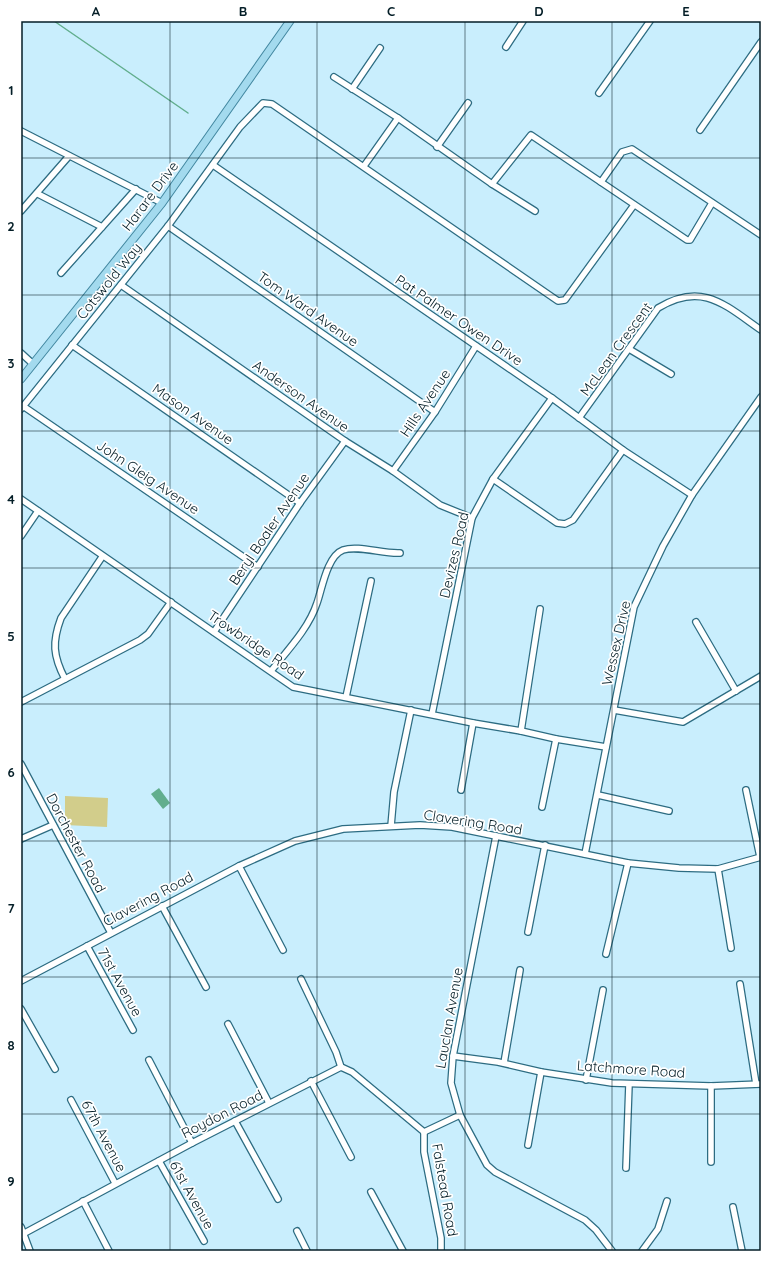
<svg xmlns="http://www.w3.org/2000/svg" width="782" height="1272" font-family="Quicksand,sans-serif">
<rect width="100%" height="100%" fill="#c9eefd"/>
<path fill="#d2cd8b" d="M 65,796 L 108,798 L 107,827 L 65,825 Z"/>
<path fill="#62ae8e" d="M 159,788 L 170,803 L 163,809 L 151,794 Z"/>
<g fill="none" stroke-linecap="round" stroke-linejoin="round">
<path stroke="#62ae8e" stroke-width="1.5" d="M 54,21 L 188,113"/>
<defs>
<g id="minor">
<path d="M 506,47 L 523,21"/>
<path d="M 334,77 L 398,118 L 492,184 L 531,135 L 687,240 L 690,240 L 712,203"/>
<path d="M 352,89 L 380,48"/>
<path d="M 599,93 L 650,21"/>
<path d="M 700,130 L 761,42"/>
<path d="M 21,131 L 162,203"/>
<path d="M 437,147 L 468,103"/>
<path d="M 213,165 L 552,398 L 623,450 L 692,495"/>
<path d="M 364,166 L 398,118"/>
<path d="M 601,182 L 622,152 L 632,149 L 761,235"/>
<path d="M 492,184 L 535,211"/>
<path d="M 38,194 L 102,227"/>
<path d="M 21,211 L 69,156"/>
<path d="M 168,226 L 435,412"/>
<path d="M 61,273 L 136,189"/>
<path d="M 121,285 L 345,441 L 393,471 L 440,505 L 472,518"/>
<path d="M 72,345 L 300,503"/>
<path d="M 629,349 L 671,374"/>
<path d="M 21,353 L 33,364"/>
<path d="M 23,406 L 258,567"/>
<path d="M 21,409 L 168,226 L 240,127 L 263,103 L 272,104 L 558,301 L 565,300 L 634,205"/>
<path d="M 579,418 L 658,308 C 702,281 725,305 761,330"/>
<path d="M 393,471 L 435,412 L 476,346"/>
<path d="M 493,479 L 557,523 L 565,524 L 573,520 L 623,450"/>
<path d="M 21,499 L 293,687 L 473,723 L 521,731 L 556,739 L 606,747"/>
<path d="M 21,536 L 38,511"/>
<path d="M 696,622 L 736,691"/>
<path d="M 214,632 L 300,503 L 345,441"/>
<path d="M 271,671 C 287,651 309,628 317,603 C 322,589 327,556 343,550 C 358,545 383,554 400,553"/>
<path d="M 65,679 C 53,656 52,642 61,618 L 102,557"/>
<path d="M 346,697 L 371,581"/>
<path d="M 21,702 L 140,640 L 148,634 L 171,602"/>
<path d="M 614,710 L 683,722 L 761,676"/>
<path d="M 432,714 L 472,518 L 493,479 L 552,398"/>
<path d="M 521,731 L 540,609"/>
<path d="M 21,764 L 111,933"/>
<path d="M 461,790 L 473,723"/>
<path d="M 746,790 L 760,857"/>
<path d="M 598,795 L 669,811"/>
<path d="M 542,807 L 556,739"/>
<path d="M 391,826 L 394,792 L 411,710"/>
<path d="M 496,836 L 453,1056 L 451,1083 L 460,1115 L 487,1165 L 495,1172 L 585,1220 L 596,1230 L 612,1251"/>
<path d="M 21,839 L 53,825"/>
<path d="M 585,854 L 634,607 L 663,546 L 692,495 L 761,397"/>
<path d="M 239,866 L 283,950"/>
<path d="M 718,869 L 731,948"/>
<path d="M 162,906 L 206,987"/>
<path d="M 528,932 L 545,845"/>
<path d="M 87,946 L 133,1030"/>
<path d="M 606,954 L 628,863"/>
<path d="M 301,979 L 336,1052 L 341,1067"/>
<path d="M 21,981 L 239,866 L 295,841 L 343,829 L 420,825 L 452,827 L 628,863 L 679,868 L 718,869 L 761,857"/>
<path d="M 740,984 L 756,1084"/>
<path d="M 21,1009 L 55,1069"/>
<path d="M 228,1024 L 269,1103"/>
<path d="M 453,1056 L 498,1062 L 541,1072 L 612,1083 L 711,1086 L 761,1084"/>
<path d="M 149,1060 L 192,1143"/>
<path d="M 504,1063 L 520,970"/>
<path d="M 586,1080 L 603,990"/>
<path d="M 311,1081 L 351,1157"/>
<path d="M 71,1100 L 115,1183"/>
<path d="M 235,1121 L 278,1199"/>
<path d="M 424,1132 L 424,1152 L 441,1238 L 441,1251"/>
<path d="M 424,1132 L 460,1115"/>
<path d="M 528,1145 L 541,1072"/>
<path d="M 159,1161 L 204,1241"/>
<path d="M 711,1162 L 711,1086"/>
<path d="M 626,1168 L 629,1084"/>
<path d="M 371,1192 L 403,1251"/>
<path d="M 83,1201 L 109,1251"/>
<path d="M 733,1207 L 742,1251"/>
<path d="M 21,1227 L 30,1251"/>
<path d="M 297,1231 L 307,1251"/>
<path d="M 21,1235 L 192,1143 L 341,1067 L 352,1072 L 424,1132"/>
<path d="M 642,1251 L 658,1229 L 667,1201"/>
</g>
<path id="major" d="M 21,379 L 162,203 L 290,21"/>
</defs>
<use href="#minor" stroke="#2d6c82" stroke-width="8"/>
<use href="#major" stroke="#4388a1" stroke-width="9"/>
<use href="#minor" stroke="#fff" stroke-width="5.5"/>
<use href="#major" stroke="#a3daee" stroke-width="7"/>
</g>
<path fill="none" stroke="#041e27" stroke-width="1" stroke-opacity="0.55" d="M 170,21 L 170,1251M 317,21 L 317,1251M 465,21 L 465,1251M 612,21 L 612,1251M 21,158 L 761,158M 21,295 L 761,295M 21,431 L 761,431M 21,568 L 761,568M 21,704 L 761,704M 21,841 L 761,841M 21,977 L 761,977M 21,1114 L 761,1114"/>
<g text-anchor="middle" stroke-width="3.5" stroke-linejoin="round" paint-order="stroke">
<g font-size="14" fill="#041e27" stroke="#fff">
<text transform="translate(150 196) rotate(-53)" y="5">Harare Drive</text>
<text transform="translate(109 281) rotate(-51)" y="5">Cotswold Way</text>
<text transform="translate(308 309) rotate(35)" y="5">Tom Ward Avenue</text>
<text transform="translate(459 320) rotate(34)" y="5">Pat Palmer Owen Drive</text>
<text transform="translate(616 349) rotate(-54)" y="5">McLean Crescent</text>
<text transform="translate(301 396) rotate(35)" y="5">Anderson Avenue</text>
<text transform="translate(425 403) rotate(-56)" y="5">Hills Avenue</text>
<text transform="translate(193 414) rotate(35)" y="5">Mason Avenue</text>
<text transform="translate(148 477) rotate(34)" y="5">John Gleig Avenue</text>
<text transform="translate(269 529) rotate(-56)" y="5">Beryl Boaler Avenue</text>
<text transform="translate(454 555) rotate(-77)" y="5">Devizes Road</text>
<text transform="translate(616 643) rotate(-77)" y="5">Wessex Drive</text>
<text transform="translate(256 645) rotate(34)" y="5">Trowbridge Road</text>
<text transform="translate(473 822) rotate(9)" y="5">Clavering Road</text>
<text transform="translate(76 843) rotate(62)" y="5">Dorchester Road</text>
<text transform="translate(148 899) rotate(-28)" y="5">Clavering Road</text>
<text transform="translate(120 982) rotate(61)" y="5">71st Avenue</text>
<text transform="translate(449 1018) rotate(-80)" y="5">Lauclan Avenue</text>
<text transform="translate(631 1069) rotate(4)" y="5">Latchmore Road</text>
<text transform="translate(222 1114) rotate(-27)" y="5">Roydon Road</text>
<text transform="translate(104 1136) rotate(62)" y="5">67th Avenue</text>
<text transform="translate(445 1190) rotate(80)" y="5">Falstead Road</text>
<text transform="translate(192 1195) rotate(61)" y="5">61st Avenue</text>
</g>
</g>
<rect width="782" height="1272" fill="none" stroke="#ffffff" stroke-width="44"/>
<rect x="22" y="22" width="738" height="1228" fill="none" stroke="#041e27" stroke-width="1.5"/>
<g font-size="13" text-anchor="middle" font-weight="bold" fill="#041e27">
<text x="96" y="16">A</text>
<text x="243" y="16">B</text>
<text x="391" y="16">C</text>
<text x="539" y="16">D</text>
<text x="686" y="16">E</text>
<text x="11" y="95">1</text>
<text x="11" y="231">2</text>
<text x="11" y="368">3</text>
<text x="11" y="504">4</text>
<text x="11" y="641">5</text>
<text x="11" y="777">6</text>
<text x="11" y="913">7</text>
<text x="11" y="1050">8</text>
<text x="11" y="1186">9</text>
</g>
</svg>
